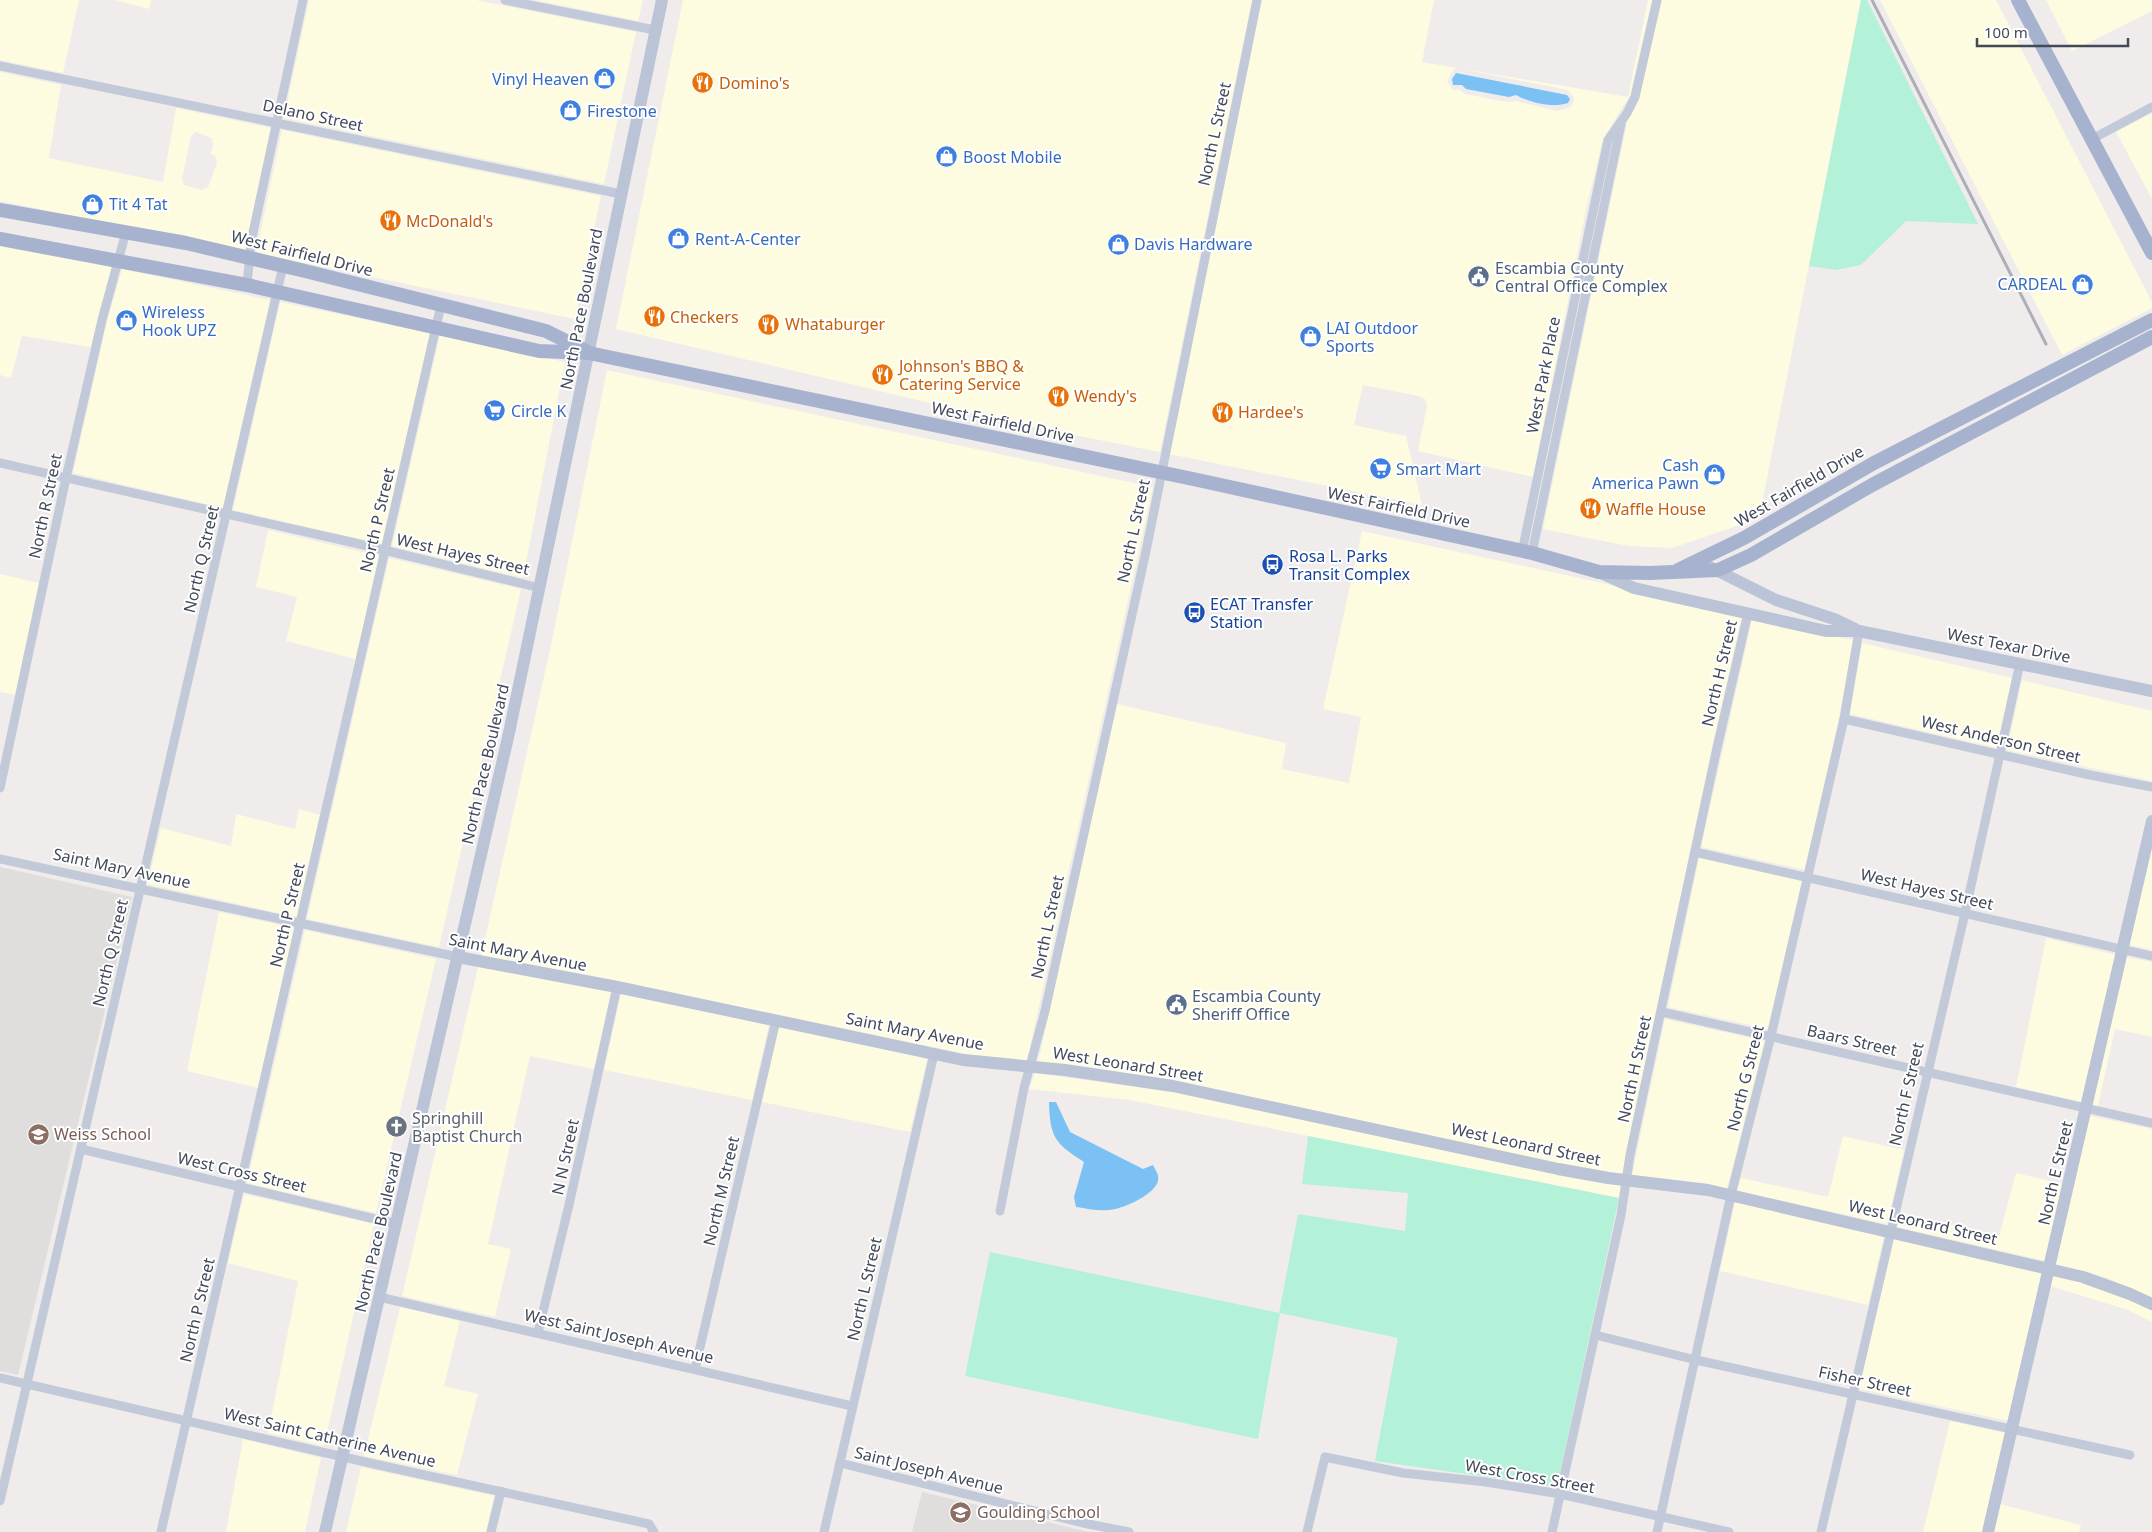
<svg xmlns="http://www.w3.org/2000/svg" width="2152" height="1532" font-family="'Noto Sans',sans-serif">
<rect width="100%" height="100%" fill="#efeceb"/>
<g fill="#fdfbe0" fill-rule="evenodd">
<path d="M 0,0 L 79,0 L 63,73 L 0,60 Z"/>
<path d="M 115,0 L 151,0 L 149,9 Z"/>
<path d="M 309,0 L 476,0 L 636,32 L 604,184 L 284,118 Z"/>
<path d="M 535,0 L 643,0 L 638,21 Z"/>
<path d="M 683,0 L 1252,0 L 1160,452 L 1028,426 L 616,329 Z"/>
<path d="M 1262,0 L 1434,0 L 1422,62 L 1628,97 L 1648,0 L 1652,0 L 1630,95 L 1603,139 L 1587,205 L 1533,477 L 1418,451 L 1427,405 L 1425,399 L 1419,396 L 1363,385 L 1354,425 L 1406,436 L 1422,505 L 1169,454 ZM 1457,68 L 1568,90 L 1573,96 L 1574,102 L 1569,108 L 1557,111 L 1516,101 L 1508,102 L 1465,94 L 1460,90 L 1453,90 L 1447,81 L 1453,70 Z"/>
<path d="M 1662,0 L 1861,0 L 1760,514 L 1737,526 L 1672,548 L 1628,546 L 1543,529 L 1627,122 L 1639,98 Z"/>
<path d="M 1880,0 L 1996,0 L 2152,302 L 2152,308 L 2062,355 Z"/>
<path d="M 2046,0 L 2152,0 L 2152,11 L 2072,51 Z"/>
<path d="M 0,72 L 61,85 L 49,158 L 163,182 L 176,108 L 272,128 L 246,251 L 0,201 ZM 196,132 L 211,138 L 214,144 L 210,154 L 215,156 L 217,163 L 208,187 L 202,190 L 184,185 L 182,179 L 191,136 Z"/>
<path d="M 2152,113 L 2152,199 L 2116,132 Z"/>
<path d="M 282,130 L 601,196 L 575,319 L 256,253 Z"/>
<path d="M 0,244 L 112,267 L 91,347 L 22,336 L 11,378 L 0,375 Z"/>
<path d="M 122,269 L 270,300 L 223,508 L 73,473 L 107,321 Z"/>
<path d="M 280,302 L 430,333 L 382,544 L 233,510 Z"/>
<path d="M 440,335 L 565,362 L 523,578 L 392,546 Z"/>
<path d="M 607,370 L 1153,487 L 1027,1061 L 966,1054 L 613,980 L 481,956 L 550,650 Z"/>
<path d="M 268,530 L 379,556 L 342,722 L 355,659 L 286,641 L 297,597 L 256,587 Z"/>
<path d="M 1362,531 L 1616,586 L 1742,617 L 1712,747 L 1622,1174 L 1559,1163 L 1174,1080 L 1038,1062 L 1117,704 L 1286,743 L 1282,769 L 1349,783 L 1361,717 L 1323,709 Z"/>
<path d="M 389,558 L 521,589 L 439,947 L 307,919 Z"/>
<path d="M 0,574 L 39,583 L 15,695 L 0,692 Z"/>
<path d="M 1752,620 L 1853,640 L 1839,718 L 1805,870 L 1701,847 Z"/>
<path d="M 1862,643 L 2012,678 L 1997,748 L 1850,714 Z"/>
<path d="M 2022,680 L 2152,711 L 2152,781 L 2007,750 Z"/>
<path d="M 299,809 L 320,815 L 297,917 L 147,884 L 161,828 L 231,846 L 236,814 L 295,829 Z"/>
<path d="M 2152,844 L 2152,950 L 2129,945 Z"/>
<path d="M 1699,858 L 1802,881 L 1768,1029 L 1668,1007 Z"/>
<path d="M 219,912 L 295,928 L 258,1088 L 187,1071 Z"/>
<path d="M 305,930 L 436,959 L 376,1213 L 247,1183 Z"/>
<path d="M 2046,938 L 2116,955 L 2082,1102 L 2016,1087 Z"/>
<path d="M 2126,957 L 2152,962 L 2152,1037 L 2115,1029 L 2098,1106 L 2092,1105 Z"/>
<path d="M 478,967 L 611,992 L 594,1069 L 530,1056 L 488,1244 L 511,1249 L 495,1317 L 402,1296 Z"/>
<path d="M 621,994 L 769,1024 L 752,1100 L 604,1070 Z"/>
<path d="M 1665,1019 L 1765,1041 L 1727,1188 L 1632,1175 Z"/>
<path d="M 779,1026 L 927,1059 L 910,1132 L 762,1102 Z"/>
<path d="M 1035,1073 L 1172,1092 L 1621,1185 L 1619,1198 L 1129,1100 L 1029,1089 Z"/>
<path d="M 2090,1116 L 2152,1129 L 2152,1298 L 2107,1278 L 2055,1264 Z"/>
<path d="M 1843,1136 L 1904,1150 L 1887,1224 L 1737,1191 L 1741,1178 L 1828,1197 Z"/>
<path d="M 2016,1173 L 2063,1184 L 2046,1261 L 1897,1227 L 1900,1214 L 1999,1236 Z"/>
<path d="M 244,1194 L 374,1224 L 324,1446 L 268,1433 L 298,1281 L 228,1263 Z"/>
<path d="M 1735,1202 L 1884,1236 L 1868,1305 L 1720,1271 Z"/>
<path d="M 1894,1238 L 2043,1273 L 2009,1421 L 1859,1389 Z"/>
<path d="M 2053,1275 L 2081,1282 L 2128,1299 L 2152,1311 L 2152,1322 L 2128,1310 L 2050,1286 Z"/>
<path d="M 400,1307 L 460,1321 L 444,1386 L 478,1394 L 457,1475 L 364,1456 Z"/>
<path d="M 1950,1421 L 2006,1433 L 1983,1532 L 1923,1532 Z"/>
<path d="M 243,1439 L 321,1458 L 305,1532 L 226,1532 Z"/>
<path d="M 361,1467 L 494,1496 L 486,1532 L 346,1532 Z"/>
<path d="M 2000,1504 L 2081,1525 L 2079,1532 L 1994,1532 Z"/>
</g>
<g fill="#e0dddd">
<path d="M 0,867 L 132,897 L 18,1375 L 0,1371 Z"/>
<path d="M 922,1492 L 1089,1532 L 912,1532 Z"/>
</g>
<g fill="#b3f2d9">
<path d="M 1861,0 L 1867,0 L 1978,224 L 1906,221 L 1861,265 L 1836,270 L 1809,266 Z"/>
<path d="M 1308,1136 L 1619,1198 L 1557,1487 L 1375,1461 L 1398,1338 L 1280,1313 L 1258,1439 L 965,1376 L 990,1252 L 1279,1313 L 1298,1214 L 1405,1231 L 1408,1193 L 1302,1184 Z"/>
</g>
<g fill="#7bc1f4">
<path d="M 1456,73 L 1567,95 L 1570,99 L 1568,103 C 1552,108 1531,103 1516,95 L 1509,97 L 1466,89 L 1462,85 L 1453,85 L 1452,79 Z"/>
<path d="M 1049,1102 L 1056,1102 L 1070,1132 L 1143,1169 L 1153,1165 C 1154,1168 1158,1173 1158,1176 C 1162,1191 1127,1207 1115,1209 C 1102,1212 1089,1209 1076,1207 L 1074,1197 L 1084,1162 C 1055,1143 1050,1138 1049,1102 Z"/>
</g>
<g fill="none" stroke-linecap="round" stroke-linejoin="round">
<g stroke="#c2c9d8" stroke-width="9">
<path d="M 505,0 L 655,30"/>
<path d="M 0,66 L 621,194"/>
<path d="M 2092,139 L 2152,107"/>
<path d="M 247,285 L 251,242 L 303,0"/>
<path d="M 0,463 L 355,543 L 540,588"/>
<path d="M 1522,552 L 1608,140 L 1627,113 L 1635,97 L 1657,0"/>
<path d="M 1532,553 L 1621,124"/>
<path d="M 1844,719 L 2090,775 L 2152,787"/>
<path d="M 0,788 L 66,478 L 102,320 L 126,232"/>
<path d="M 1695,852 L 2152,956"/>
<path d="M 0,859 L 458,957"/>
<path d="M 1662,1012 L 2152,1123"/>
<path d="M 81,1149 L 396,1224"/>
<path d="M 1000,1211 L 1024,1088 L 1045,1011 L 1146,551 L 1257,0"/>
<path d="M 379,1297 L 852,1406"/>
<path d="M 538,1332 L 569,1205 L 617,987"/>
<path d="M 1595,1335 L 1696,1360 L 2130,1455"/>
<path d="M 695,1369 L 776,1020"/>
<path d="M 0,1378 L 374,1464 L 649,1524 L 654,1532"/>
<path d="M 840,1463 L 1083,1523 L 1129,1532"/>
<path d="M 0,1501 L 283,266"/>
<path d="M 161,1532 L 441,305"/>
<path d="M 491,1532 L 501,1491"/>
<path d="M 824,1532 L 934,1054"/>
<path d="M 1307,1532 L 1325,1457 L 1403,1473 L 1486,1482 L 1560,1494 L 1729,1532"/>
<path d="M 1552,1532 L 1621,1215 L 1630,1155 L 1717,748 L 1748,613"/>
<path d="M 1657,1532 L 1731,1195 L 1771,1036 L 1844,719 L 1859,631"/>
<path d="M 1821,1532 L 1965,913 L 2020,663"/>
</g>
<g stroke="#bbc3d7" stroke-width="12">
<path d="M 1710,567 L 1776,600 L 1834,619 L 1855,629"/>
<path d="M 1601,573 L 1634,588 L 1826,631 L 1859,631 L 2152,691"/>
<path d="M 458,957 L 617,987 L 963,1060 L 1065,1070 L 1173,1086 L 1558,1169 L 1608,1178 L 1708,1190 L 2083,1277 L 2130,1294 L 2152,1304"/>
<path d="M 325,1532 L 509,733 L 662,0"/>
<path d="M 1988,1532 L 2152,821"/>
</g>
<g stroke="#a7b3ce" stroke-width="14">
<path d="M 2018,0 L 2152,253"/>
<path d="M 0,210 L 186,243 L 301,270 L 546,331 L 586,351"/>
<path d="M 0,239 L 247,285 L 539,351 L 589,353 L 1193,479 L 1532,553 L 1599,572 L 1650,573 L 1718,570 L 1751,555 L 1872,485 L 2152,337"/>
<path d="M 1678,570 L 1744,538 L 1874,463 L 2152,320"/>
</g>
<path stroke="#adaeb7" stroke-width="3" d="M 1872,0 L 2046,344"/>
</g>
<defs>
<symbol id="shop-disc" viewBox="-11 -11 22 22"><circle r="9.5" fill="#3f7fe0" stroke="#fff"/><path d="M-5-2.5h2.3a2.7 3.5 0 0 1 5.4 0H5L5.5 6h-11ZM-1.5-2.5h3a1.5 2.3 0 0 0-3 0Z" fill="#fff"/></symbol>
<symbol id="restaurant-disc" viewBox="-11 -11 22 22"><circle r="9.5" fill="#e8710a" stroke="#fff"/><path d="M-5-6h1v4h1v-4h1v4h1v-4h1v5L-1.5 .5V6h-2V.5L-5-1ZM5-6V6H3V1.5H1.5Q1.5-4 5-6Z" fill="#fff"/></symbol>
<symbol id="civic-disc" viewBox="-11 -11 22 22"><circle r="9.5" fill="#5c6f8a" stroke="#fff"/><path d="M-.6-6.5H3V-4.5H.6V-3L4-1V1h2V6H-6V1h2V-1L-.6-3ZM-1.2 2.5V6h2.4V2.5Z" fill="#fff"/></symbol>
<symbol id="supermarket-disc" viewBox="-11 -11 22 22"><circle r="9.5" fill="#3f7fe0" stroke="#fff"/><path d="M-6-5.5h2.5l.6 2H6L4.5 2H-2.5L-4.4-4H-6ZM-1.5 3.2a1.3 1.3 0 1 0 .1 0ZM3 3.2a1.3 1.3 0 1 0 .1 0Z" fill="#fff"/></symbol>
<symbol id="bus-disc" viewBox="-11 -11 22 22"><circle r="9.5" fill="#1a4fb4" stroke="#fff"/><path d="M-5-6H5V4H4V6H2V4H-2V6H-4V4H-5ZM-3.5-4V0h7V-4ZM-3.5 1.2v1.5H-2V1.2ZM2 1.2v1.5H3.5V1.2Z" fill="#fff"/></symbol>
<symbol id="church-disc" viewBox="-11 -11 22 22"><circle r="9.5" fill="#6b7280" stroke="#fff"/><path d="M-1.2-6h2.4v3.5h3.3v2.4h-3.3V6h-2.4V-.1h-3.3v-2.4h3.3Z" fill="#fff"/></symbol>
<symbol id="school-disc" viewBox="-11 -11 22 22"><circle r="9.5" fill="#8d6e63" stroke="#fff"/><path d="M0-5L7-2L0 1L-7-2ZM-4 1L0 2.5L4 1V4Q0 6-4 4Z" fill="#fff"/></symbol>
</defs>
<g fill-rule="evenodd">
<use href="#shop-disc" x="592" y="66" width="25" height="25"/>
<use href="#restaurant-disc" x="690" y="70" width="25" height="25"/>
<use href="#shop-disc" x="558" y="98" width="25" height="25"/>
<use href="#shop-disc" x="934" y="144" width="25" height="25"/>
<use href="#shop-disc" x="80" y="192" width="25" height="25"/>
<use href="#restaurant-disc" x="378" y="208" width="25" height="25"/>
<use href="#shop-disc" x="666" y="226" width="25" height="25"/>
<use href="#shop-disc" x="1106" y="232" width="25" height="25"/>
<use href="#civic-disc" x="1466" y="264" width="25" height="25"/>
<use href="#shop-disc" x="2070" y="272" width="25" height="25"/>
<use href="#restaurant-disc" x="642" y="304" width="25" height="25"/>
<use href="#shop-disc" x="114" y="308" width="25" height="25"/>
<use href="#restaurant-disc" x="756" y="312" width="25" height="25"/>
<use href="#shop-disc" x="1298" y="324" width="25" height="25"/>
<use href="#restaurant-disc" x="870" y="362" width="25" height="25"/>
<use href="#restaurant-disc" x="1046" y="384" width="25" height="25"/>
<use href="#supermarket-disc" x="482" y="398" width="25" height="25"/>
<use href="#restaurant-disc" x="1210" y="400" width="25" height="25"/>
<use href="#supermarket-disc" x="1368" y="456" width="25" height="25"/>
<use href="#shop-disc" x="1702" y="462" width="25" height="25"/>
<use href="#restaurant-disc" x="1578" y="496" width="25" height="25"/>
<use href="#bus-disc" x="1260" y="552" width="25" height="25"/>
<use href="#bus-disc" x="1182" y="600" width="25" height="25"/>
<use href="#civic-disc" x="1164" y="992" width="25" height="25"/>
<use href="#church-disc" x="384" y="1114" width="25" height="25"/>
<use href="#school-disc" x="26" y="1122" width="25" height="25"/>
<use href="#school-disc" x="948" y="1500" width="25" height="25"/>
</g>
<g text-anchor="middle" stroke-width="4" stroke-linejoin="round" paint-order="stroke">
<g font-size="16" fill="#366cbe" stroke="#fff" text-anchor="start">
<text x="589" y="85" text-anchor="end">Vinyl Heaven</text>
<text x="587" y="117">Firestone</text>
<text x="963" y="163">Boost Mobile</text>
<text x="109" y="210">Tit 4 Tat</text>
<text x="695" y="245">Rent-A-Center</text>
<text x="1134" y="250">Davis Hardware</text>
<text x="2067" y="290" text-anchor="end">CARDEAL</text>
<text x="142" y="318">Wireless<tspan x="142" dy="18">Hook UPZ</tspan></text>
<text x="1326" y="334">LAI Outdoor<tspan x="1326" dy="18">Sports</tspan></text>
<text x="511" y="417">Circle K</text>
<text x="1699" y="471" text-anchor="end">Cash<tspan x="1699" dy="18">America Pawn</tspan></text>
<text x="1396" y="475">Smart Mart</text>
</g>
<g font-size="16" fill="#c56008" stroke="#fff" text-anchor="start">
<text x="719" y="89">Domino's</text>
<text x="406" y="227">McDonald's</text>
<text x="670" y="323">Checkers</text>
<text x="785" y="330">Whataburger</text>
<text x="899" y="372">Johnson's BBQ &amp;<tspan x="899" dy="18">Catering Service</tspan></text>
<text x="1074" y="402">Wendy's</text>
<text x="1238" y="418">Hardee's</text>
<text x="1606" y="515">Waffle House</text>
</g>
<g font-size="16" fill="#424a5a" stroke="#fff">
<text transform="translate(313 115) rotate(12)" y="6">Delano Street</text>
<text transform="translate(1214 134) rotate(-78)" y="6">North L Street</text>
<text transform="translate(302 253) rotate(14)" y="6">West Fairfield Drive</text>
<text transform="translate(581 309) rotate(-79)" y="6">North Pace Boulevard</text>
<text transform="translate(1543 375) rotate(-79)" y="6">West Park Place</text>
<text transform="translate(1003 422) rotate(12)" y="6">West Fairfield Drive</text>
<text transform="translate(1799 486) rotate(-30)" y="6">West Fairfield Drive</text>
<text transform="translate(45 506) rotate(-78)" y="6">North R Street</text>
<text transform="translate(1399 507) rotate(12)" y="6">West Fairfield Drive</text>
<text transform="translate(377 520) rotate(-77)" y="6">North P Street</text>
<text transform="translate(1133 531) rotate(-78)" y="6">North L Street</text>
<text transform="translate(463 554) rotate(13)" y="6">West Hayes Street</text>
<text transform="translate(201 559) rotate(-77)" y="6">North Q Street</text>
<text transform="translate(2009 645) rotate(11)" y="6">West Texar Drive</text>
<text transform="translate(1719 673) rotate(-77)" y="6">North H Street</text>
<text transform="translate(2001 739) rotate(13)" y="6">West Anderson Street</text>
<text transform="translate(485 764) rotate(-77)" y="6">North Pace Boulevard</text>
<text transform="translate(122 868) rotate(12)" y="6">Saint Mary Avenue</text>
<text transform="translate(1927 889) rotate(13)" y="6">West Hayes Street</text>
<text transform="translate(287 915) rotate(-77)" y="6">North P Street</text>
<text transform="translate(1047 927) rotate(-78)" y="6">North L Street</text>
<text transform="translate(518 952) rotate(11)" y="6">Saint Mary Avenue</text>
<text transform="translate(110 953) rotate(-77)" y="6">North Q Street</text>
<text transform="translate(915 1031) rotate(11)" y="6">Saint Mary Avenue</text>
<text transform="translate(1852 1040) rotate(13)" y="6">Baars Street</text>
<text transform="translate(1128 1064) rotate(9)" y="6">West Leonard Street</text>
<text transform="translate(1634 1069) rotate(-78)" y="6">North H Street</text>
<text transform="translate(1745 1078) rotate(-76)" y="6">North G Street</text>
<text transform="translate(1906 1094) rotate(-77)" y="6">North F Street</text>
<text transform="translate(1526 1144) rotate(12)" y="6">West Leonard Street</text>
<text transform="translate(565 1157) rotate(-78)" y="6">N N Street</text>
<text transform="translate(242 1172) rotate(13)" y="6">West Cross Street</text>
<text transform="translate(2055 1173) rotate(-77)" y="6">North E Street</text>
<text transform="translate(721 1191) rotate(-77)" y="6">North M Street</text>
<text transform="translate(1923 1222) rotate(13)" y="6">West Leonard Street</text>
<text transform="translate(378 1232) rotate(-77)" y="6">North Pace Boulevard</text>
<text transform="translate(864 1289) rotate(-77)" y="6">North L Street</text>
<text transform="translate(197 1310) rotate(-77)" y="6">North P Street</text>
<text transform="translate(619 1336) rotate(13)" y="6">West Saint Joseph Avenue</text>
<text transform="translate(1865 1381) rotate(12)" y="6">Fisher Street</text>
<text transform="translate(330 1437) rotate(13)" y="6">West Saint Catherine Avenue</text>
<text transform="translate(929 1470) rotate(14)" y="6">Saint Joseph Avenue</text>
<text transform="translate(1530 1476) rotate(10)" y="6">West Cross Street</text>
</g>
<g font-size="16" fill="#4e5e75" stroke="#fff" text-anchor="start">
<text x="1495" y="274">Escambia County<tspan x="1495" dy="18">Central Office Complex</tspan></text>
<text x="1192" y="1002">Escambia County<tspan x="1192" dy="18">Sheriff Office</tspan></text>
</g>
<g font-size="16" fill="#164399" stroke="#fff" text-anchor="start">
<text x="1289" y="562">Rosa L. Parks<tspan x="1289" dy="18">Transit Complex</tspan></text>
<text x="1210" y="610">ECAT Transfer<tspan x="1210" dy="18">Station</tspan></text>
</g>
<g font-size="16" fill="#5b616d" stroke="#fff" text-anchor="start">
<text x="412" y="1124">Springhill<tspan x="412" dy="18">Baptist Church</tspan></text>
</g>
<g font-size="16" fill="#785e54" stroke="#fff" text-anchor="start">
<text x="54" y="1140">Weiss School</text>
<text x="977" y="1518">Goulding School</text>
</g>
</g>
<path d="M1977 38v8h151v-8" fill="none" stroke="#424a5a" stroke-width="2.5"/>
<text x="1984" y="38" font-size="15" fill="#424a5a" stroke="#ffffff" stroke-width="4" paint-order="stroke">100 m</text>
</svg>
